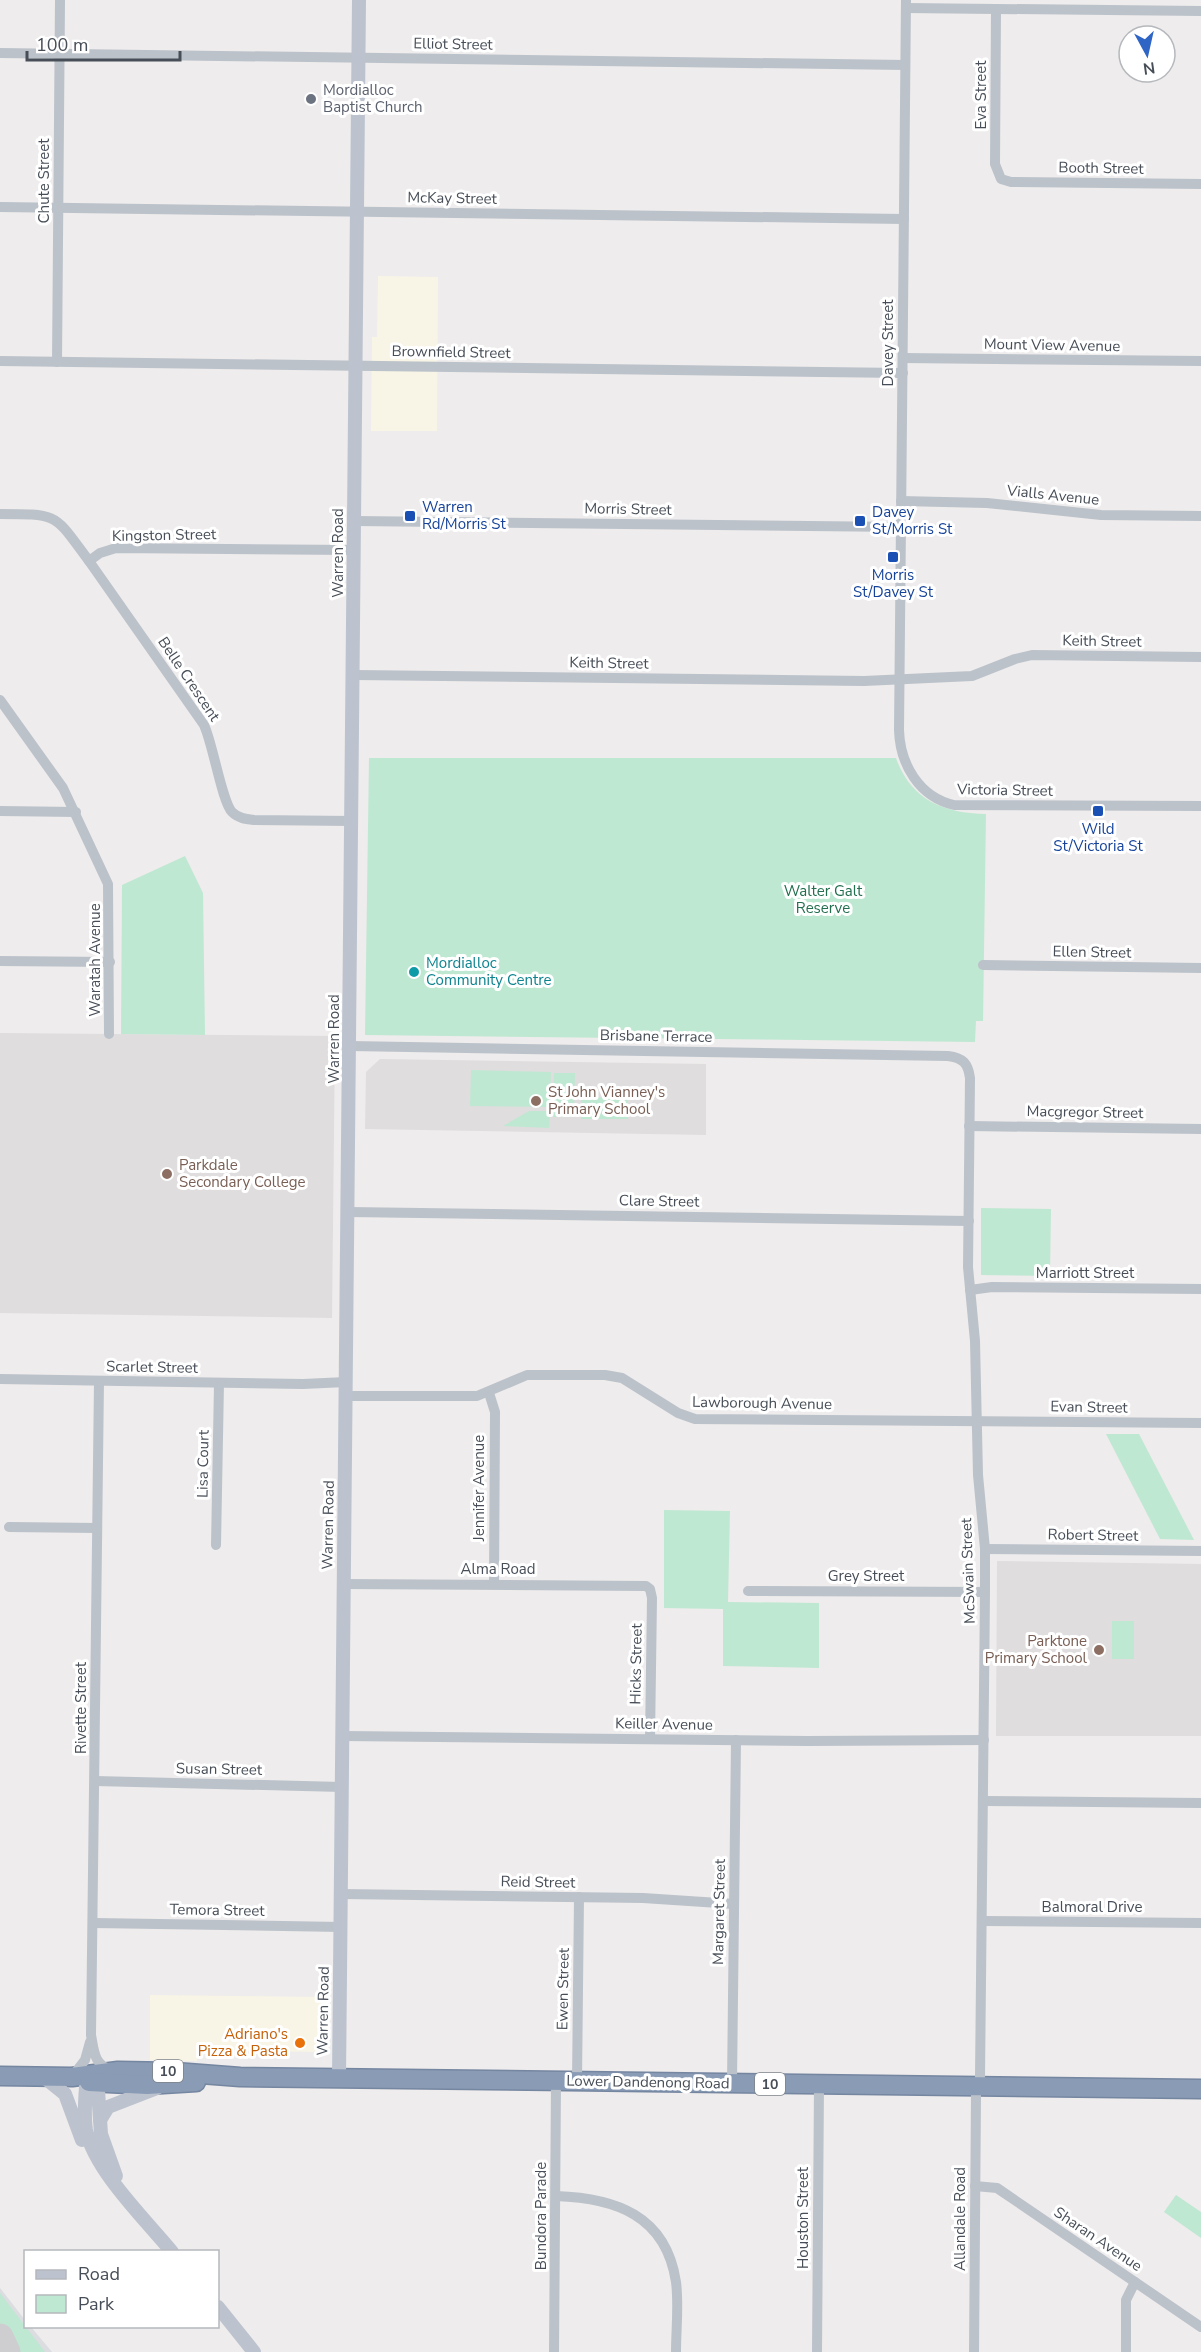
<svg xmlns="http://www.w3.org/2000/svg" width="1201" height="2352" font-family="'Nunito Sans',sans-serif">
<rect width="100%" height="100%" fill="#eeecec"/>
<g fill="#f8f5e6">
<path d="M 378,276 L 438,277 L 437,431 L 371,431 L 372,337 L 377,337 Z"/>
<path d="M 150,1995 L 324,1997 L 323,2052 L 198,2050 L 197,2061 L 150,2060 Z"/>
</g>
<g fill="#dfdddd">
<path d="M 0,1033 L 335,1036 L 332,1318 L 0,1313 Z"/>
<path d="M 380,1059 L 706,1064 L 706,1135 L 365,1129 L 366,1072 Z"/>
<path d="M 997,1561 L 1201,1564 L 1201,1736 L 996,1736 Z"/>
</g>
<path fill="#dbdde0" d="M 0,2288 L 25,2320 L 26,2326 L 31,2327 L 52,2352 L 0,2352 Z"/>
<g fill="#bfe8d2">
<path d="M 369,758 L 896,758 C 911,800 943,813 986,814 L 983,1021 L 976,1021 L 975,1042 L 365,1035 Z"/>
<path d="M 185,856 L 203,893 L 205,1035 L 121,1034 L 122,885 Z"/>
<path d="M 471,1070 L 551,1072 L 550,1107 L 470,1106 Z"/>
<path d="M 554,1073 L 575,1073 L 574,1117 L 553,1117 Z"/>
<path d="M 581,1097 L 628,1098 L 628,1119 L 581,1119 Z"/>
<path d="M 529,1111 L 550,1111 L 549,1128 L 503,1126 Z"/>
<path d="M 981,1208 L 1051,1209 L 1050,1276 L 981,1275 Z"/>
<path d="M 1106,1434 L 1139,1434 L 1194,1540 L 1160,1539 Z"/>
<path d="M 664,1510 L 730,1511 L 728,1602 L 819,1603 L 819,1668 L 723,1666 L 723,1609 L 664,1608 Z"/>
<rect x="1112" y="1621" width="22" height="38"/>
<path d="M 1176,2195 L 1201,2212 L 1201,2238 L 1164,2212 Z"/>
<path d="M 0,2293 L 45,2352 L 15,2352 L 0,2324 Z"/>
</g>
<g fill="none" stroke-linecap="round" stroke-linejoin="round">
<path stroke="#ceced1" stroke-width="27" d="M 0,2337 L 7,2352"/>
<defs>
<g id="highway">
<path d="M 0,2076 L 72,2077 L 118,2071 L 175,2072 L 240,2077 L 1201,2089"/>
<path d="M 89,2082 L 147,2085 L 196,2082"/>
</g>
</defs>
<use href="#highway" stroke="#7586a1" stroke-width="21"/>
<g stroke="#bcc2ca" stroke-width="10">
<path d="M 906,0 L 899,730 C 900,764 919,797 954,805 L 1201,806"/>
<path d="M 906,8 L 1201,11"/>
<path d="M 996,9 L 995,164 L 1001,179 L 1011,182 L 1201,184"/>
<path d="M 0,53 L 905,65"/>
<path d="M 0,207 L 904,219"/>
<path d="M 903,358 L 1201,361"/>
<path d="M 0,361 L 903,373"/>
<path d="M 57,362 L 60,0"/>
<path d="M 901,501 L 987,503 L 1101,515 L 1201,516"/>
<path d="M 0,514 C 60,514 54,514 89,561 L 100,553 L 116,548 L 354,550"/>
<path d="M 355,521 L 901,527"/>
<path d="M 89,561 L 204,725 C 213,744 222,802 232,812 C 238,818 245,819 254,820 L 352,821"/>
<path d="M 354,675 L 864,681 L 972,676 L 1015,659 L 1032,655 L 1201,657"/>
<path d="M 0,700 L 63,788 L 108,884 L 109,1034"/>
<path d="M 0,811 L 76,812"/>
<path d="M 0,961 L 110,962"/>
<path d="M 983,965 L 1201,968"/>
<path d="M 350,1046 L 948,1056 C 963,1058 968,1063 970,1078 L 968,1267 L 975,1341 L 978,1475 L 985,1549 L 985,1592 L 980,2077 L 976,2095 L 974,2352"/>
<path d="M 969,1126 L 1201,1129"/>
<path d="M 349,1212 L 969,1221"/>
<path d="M 970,1290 L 992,1287 L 1201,1289"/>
<path d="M 0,1379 L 303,1384 L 346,1382"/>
<path d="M 99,1381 L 91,2035 C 94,2051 94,2065 111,2070"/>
<path d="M 489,1393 L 495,1412 L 494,1584"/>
<path d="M 346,1396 L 477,1396 L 527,1375 L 605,1375 L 622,1378 L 678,1413 L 695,1419 L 1201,1423"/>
<path d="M 9,1527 L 97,1528"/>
<path d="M 216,1545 L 219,1383"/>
<path d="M 985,1549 L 1201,1551"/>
<path d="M 344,1584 L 646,1586 L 650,1589 L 652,1598 L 650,1739"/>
<path d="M 748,1591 L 985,1592"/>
<path d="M 343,1736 L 807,1741 L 984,1740"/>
<path d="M 95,1781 L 342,1787"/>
<path d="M 984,1801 L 1201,1803"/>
<path d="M 341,1894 L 643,1898 L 734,1904"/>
<path d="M 983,1921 L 1201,1923"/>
<path d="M 94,1923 L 341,1927"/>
<path d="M 72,2077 L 85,2060 L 90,2042"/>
<path d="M 577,2081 L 579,1897"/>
<path d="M 732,2083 L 736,1740"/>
<path d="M 975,2186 L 997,2188 L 1201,2327"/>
<path d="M 556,2196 C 615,2198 666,2215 676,2282 C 679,2305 676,2329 676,2352"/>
<path d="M 554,2352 L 556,2081"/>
<path d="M 817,2352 L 819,2084"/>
<path d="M 1126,2352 L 1126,2300 L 1135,2282"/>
</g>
<g stroke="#bcc3ce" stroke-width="14">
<path d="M 87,2073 C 86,2092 83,2112 86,2130 C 95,2171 145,2219 172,2252"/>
<path d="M 97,2076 L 101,2134 L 116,2176"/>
<path d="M 44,2077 L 65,2094 L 82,2140"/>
<path d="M 339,2078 L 359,0"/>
<path d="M 100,2120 L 108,2107 L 157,2088"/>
<path d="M 218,2307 L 254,2352"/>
</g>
<use href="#highway" stroke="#899bb5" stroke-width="18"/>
</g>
<circle fill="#6b7280" stroke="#fff" stroke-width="2" cx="311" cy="99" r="6"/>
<g fill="#1a4fb4" stroke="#fff" stroke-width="2">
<rect x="404" y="510" width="12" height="12" rx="3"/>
<rect x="854" y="515" width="12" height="12" rx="3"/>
<rect x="887" y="551" width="12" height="12" rx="3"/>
<rect x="1092" y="805" width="12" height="12" rx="3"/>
</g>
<circle fill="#0f9aa8" stroke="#fff" stroke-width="2" cx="414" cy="972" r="6"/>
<g fill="#8d6e63" stroke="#fff" stroke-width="2">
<circle cx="536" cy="1101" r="6"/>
<circle cx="167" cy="1174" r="6"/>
<circle cx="1099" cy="1650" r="6"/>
</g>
<circle fill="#e8710a" stroke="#fff" stroke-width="2" cx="300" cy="2043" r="6"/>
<g text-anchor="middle" stroke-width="6" stroke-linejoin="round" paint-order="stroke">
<g fill="#fff" stroke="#7e8389" stroke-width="1.5">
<rect x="153" y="2060" width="30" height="22" rx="4.5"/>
<rect x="755" y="2073" width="30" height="22" rx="4.5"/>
</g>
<g font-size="14" font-weight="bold" fill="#474e57">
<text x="168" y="2076">10</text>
<text x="770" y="2089">10</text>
</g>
<g font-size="15" fill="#474e57" stroke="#fff">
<text transform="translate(453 44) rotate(1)" y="5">Elliot Street</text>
<text transform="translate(981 95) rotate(-90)" y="5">Eva Street</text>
<text transform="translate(1101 168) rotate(1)" y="5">Booth Street</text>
<text transform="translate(44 181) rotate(-90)" y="5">Chute Street</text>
<text transform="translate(452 198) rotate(1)" y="5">McKay Street</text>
<text transform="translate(888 343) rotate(-90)" y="5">Davey Street</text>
<text transform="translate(1052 345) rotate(1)" y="5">Mount View Avenue</text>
<text transform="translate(451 352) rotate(1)" y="5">Brownfield Street</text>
<text transform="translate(1053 495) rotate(6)" y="5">Vialls Avenue</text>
<text transform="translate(628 509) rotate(1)" y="5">Morris Street</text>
<text transform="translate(164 535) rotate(-1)" y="5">Kingston Street</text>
<text transform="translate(338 553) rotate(-90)" y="5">Warren Road</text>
<text transform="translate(1102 641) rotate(1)" y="5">Keith Street</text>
<text transform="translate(609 663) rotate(1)" y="5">Keith Street</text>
<text transform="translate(189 679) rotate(56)" y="5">Belle Crescent</text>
<text transform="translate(1005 790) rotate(1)" y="5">Victoria Street</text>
<text transform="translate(1092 952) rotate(1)" y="5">Ellen Street</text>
<text transform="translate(95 960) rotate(-90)" y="5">Waratah Avenue</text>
<text transform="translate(656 1036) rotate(1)" y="5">Brisbane Terrace</text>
<text transform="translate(334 1039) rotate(-90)" y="5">Warren Road</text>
<text transform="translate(1085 1112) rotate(1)" y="5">Macgregor Street</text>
<text transform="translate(659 1201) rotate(1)" y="5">Clare Street</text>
<text x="1085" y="1278">Marriott Street</text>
<text transform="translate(152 1367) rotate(1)" y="5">Scarlet Street</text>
<text transform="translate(762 1403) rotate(1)" y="5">Lawborough Avenue</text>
<text transform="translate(1089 1407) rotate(1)" y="5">Evan Street</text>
<text transform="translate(203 1464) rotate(-89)" y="5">Lisa Court</text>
<text transform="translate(479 1488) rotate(-90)" y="5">Jennifer Avenue</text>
<text transform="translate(328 1525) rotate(-89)" y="5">Warren Road</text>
<text transform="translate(1093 1535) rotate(1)" y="5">Robert Street</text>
<text x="498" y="1574">Alma Road</text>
<text transform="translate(968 1571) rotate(-92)" y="5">McSwain Street</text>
<text x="866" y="1581">Grey Street</text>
<text transform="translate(636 1664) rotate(-89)" y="5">Hicks Street</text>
<text transform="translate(81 1708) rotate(-90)" y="5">Rivette Street</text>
<text transform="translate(664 1724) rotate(1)" y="5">Keiller Avenue</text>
<text transform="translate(219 1769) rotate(1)" y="5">Susan Street</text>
<text transform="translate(538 1882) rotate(1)" y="5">Reid Street</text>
<text x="1092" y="1912">Balmoral Drive</text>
<text transform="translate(217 1910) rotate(1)" y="5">Temora Street</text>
<text transform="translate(719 1912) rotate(-89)" y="5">Margaret Street</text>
<text transform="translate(563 1989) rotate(-89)" y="5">Ewen Street</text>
<text transform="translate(323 2011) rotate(-89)" y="5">Warren Road</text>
<text transform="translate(648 2082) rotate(1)" y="5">Lower Dandenong Road</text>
<text transform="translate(541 2216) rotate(-90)" y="5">Bundora Parade</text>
<text transform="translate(803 2218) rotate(-90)" y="5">Houston Street</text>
<text transform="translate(960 2219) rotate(-90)" y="5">Allandale Road</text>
<text transform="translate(1098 2239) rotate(34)" y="5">Sharan Avenue</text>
</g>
<g font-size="15" fill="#5b616d" stroke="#fff" text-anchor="start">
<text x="323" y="95">Mordialloc<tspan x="323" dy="17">Baptist Church</tspan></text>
</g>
<g font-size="15" fill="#164399" stroke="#fff" text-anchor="start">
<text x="422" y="512">Warren<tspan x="422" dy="17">Rd/Morris St</tspan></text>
<text x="872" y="517">Davey<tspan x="872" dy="17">St/Morris St</tspan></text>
<text x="893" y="580" text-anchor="middle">Morris<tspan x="893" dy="17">St/Davey St</tspan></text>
<text x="1098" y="834" text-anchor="middle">Wild<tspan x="1098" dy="17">St/Victoria St</tspan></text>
</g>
<g font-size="15" fill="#226e4e" stroke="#fff">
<text x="823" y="896">Walter Galt<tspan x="823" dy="17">Reserve</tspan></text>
</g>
<g font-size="15" fill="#0d838f" stroke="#fff" text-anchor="start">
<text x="426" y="968">Mordialloc<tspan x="426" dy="17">Community Centre</tspan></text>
</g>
<g font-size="15" fill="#785e54" stroke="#fff" text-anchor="start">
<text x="548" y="1097">St John Vianney's<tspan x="548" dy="17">Primary School</tspan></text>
<text x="179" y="1170">Parkdale<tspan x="179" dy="17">Secondary College</tspan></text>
<text x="1087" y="1646" text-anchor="end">Parktone<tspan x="1087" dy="17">Primary School</tspan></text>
</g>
<g font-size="15" fill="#c56008" stroke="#fff" text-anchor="end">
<text x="288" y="2039">Adriano's<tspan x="288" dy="17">Pizza &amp; Pasta</tspan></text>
</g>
</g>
<rect x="24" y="2250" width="195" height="78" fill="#ffffff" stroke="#b5b8bc" stroke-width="1.5"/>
<rect x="36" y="2270" width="30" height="9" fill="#bcc3ce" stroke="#b5b8bc" stroke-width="1.5"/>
<text x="78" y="2280" font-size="18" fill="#474e57">Road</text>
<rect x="36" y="2295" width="30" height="18" fill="#bfe8d2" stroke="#b5b8bc" stroke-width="1.5"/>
<text x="78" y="2310" font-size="18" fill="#474e57">Park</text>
<g transform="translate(1147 54) rotate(172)"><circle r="28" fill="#ffffff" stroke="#b5b8bc" stroke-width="1.5"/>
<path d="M0-4.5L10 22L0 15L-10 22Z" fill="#2f65c5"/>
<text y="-9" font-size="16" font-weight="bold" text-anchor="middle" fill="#474e57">N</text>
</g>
<path d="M27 51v9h153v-9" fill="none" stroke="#474e57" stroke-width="3"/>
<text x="36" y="51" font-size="18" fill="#474e57" stroke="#ffffff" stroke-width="4.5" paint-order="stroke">100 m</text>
</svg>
